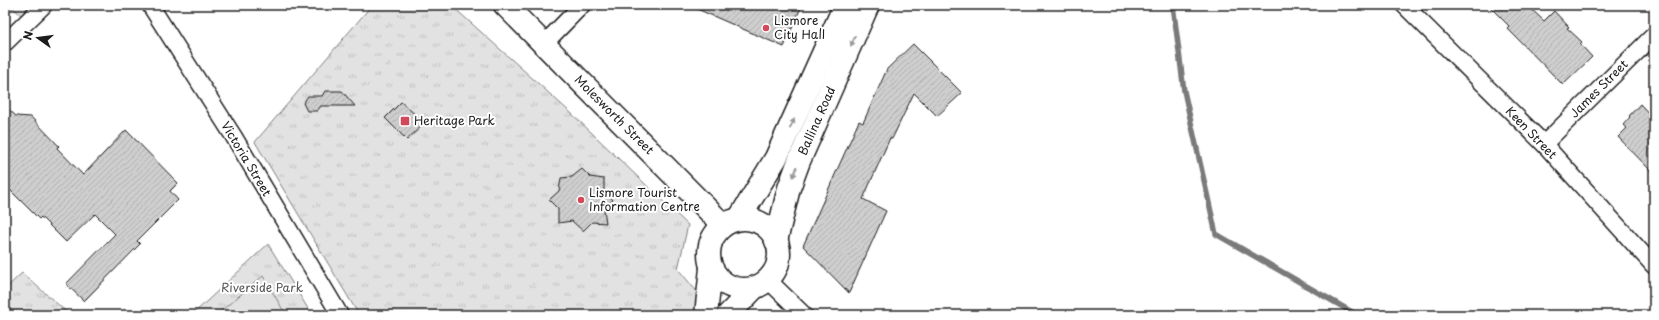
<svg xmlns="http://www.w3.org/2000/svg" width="1659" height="320" font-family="'Playpen Sans',sans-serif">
<defs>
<pattern id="grass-tufts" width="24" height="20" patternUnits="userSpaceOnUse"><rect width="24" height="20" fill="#e2e2e2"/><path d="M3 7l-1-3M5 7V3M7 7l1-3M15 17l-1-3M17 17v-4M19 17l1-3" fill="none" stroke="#c1c1c1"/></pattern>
<pattern id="building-hatch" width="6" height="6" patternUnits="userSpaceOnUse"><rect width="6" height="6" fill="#cecece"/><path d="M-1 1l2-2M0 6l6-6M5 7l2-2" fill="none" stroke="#b0b0b0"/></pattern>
</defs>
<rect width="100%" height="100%" fill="#fff"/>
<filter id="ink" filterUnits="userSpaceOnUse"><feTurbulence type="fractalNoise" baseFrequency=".025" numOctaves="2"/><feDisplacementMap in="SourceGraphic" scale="8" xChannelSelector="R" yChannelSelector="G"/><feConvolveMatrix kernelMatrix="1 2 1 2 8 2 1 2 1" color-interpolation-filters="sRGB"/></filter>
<g filter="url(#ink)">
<g fill="url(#grass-tufts)" stroke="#7f7f7f">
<path d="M 372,5 L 451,5 L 571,113 L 688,225 L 678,269 L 703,299 L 697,315 L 359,315 L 255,142 Z"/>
<path d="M 268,244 L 312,315 L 192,315 Z"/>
<path d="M 22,273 L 70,315 L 5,315 L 5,289 Z"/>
</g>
<g fill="#e2e2e2" stroke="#7f7f7f">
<path d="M 5,5 L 30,5 L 21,15 L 13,8 L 5,17 Z"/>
<path d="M 263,276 L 286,315 L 216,315 Z"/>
</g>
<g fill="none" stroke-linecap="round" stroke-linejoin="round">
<path stroke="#7a7a7a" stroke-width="5.5" d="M 1173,5 L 1184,91 L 1216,234 L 1357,315"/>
</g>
<g fill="url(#building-hatch)" stroke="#1c1c1c">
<path d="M 688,5 L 802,5 L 784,47 Z"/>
<path d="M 1488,5 L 1527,5 L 1544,21 L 1554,11 L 1569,27 L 1567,28 L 1582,42 L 1580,44 L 1592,57 L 1563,85 L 1507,28 L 1509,26 Z"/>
<path d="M 913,44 L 962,93 L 937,116 L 914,93 L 892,139 L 890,138 L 863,199 L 886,211 L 849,293 L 803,246 L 859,121 L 863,123 L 887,69 Z"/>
<path d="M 325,91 L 342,91 L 355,106 L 321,106 L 317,111 L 307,111 L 303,103 L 308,96 L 322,96 Z"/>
<path d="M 401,102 L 425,123 L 407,140 L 385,118 Z"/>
<path d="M 1640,104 L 1654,119 L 1654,174 L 1618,137 L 1627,128 L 1623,125 L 1630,117 L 1629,116 Z"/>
<path d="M 5,106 L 16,116 L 31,117 L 59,146 L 57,148 L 83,175 L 126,130 L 178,183 L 170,191 L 178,200 L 137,241 L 140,244 L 84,301 L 66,284 L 115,234 L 95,214 L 66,242 L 41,217 L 39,219 L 5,185 Z"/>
<path d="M 582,169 L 590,177 L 604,179 L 604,190 L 613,200 L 604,209 L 606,223 L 592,222 L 583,231 L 572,221 L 558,223 L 558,209 L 549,200 L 559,191 L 561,178 L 572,177 Z"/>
</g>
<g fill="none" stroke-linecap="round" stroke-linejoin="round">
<defs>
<g id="street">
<path d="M 150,5 L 234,137 L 340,315"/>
<path d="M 1404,5 L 1544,144 L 1654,266"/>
<path d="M 5,43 L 44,5"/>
<path d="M 544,44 L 582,5"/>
<path d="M 1544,144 L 1654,35"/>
<path d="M 768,280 L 804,315"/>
</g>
<path id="secondary" d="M 505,5 L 723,225"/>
<g id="primary">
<circle cx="744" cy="254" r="35"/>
<path d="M 739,219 L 776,158 L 845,5"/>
<path d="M 776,241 L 789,188 L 799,161 L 868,5"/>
<path d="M 706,315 L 711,268"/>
<path d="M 728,315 L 754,288"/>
</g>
</defs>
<use href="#street" stroke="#1c1c1c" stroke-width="19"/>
<use href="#secondary" stroke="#1c1c1c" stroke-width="25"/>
<use href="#primary" stroke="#1c1c1c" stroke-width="25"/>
<use href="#street" stroke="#fff" stroke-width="16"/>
<use href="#secondary" stroke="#fff" stroke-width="22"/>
<use href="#primary" stroke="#fff" stroke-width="22"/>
</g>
<defs><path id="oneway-solid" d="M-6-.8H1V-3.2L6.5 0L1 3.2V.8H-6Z"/></defs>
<g fill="#999">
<use href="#oneway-solid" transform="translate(853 41) rotate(114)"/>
<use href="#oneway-solid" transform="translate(792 124) rotate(-65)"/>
<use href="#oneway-solid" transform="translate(795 172) rotate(110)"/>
</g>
</g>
<g fill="#d1495b" stroke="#fff" stroke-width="1.5">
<circle cx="766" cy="28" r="4"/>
<rect x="400" y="116" width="10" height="10" rx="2"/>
<circle cx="581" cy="200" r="4"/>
</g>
<g text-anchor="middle" stroke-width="4" stroke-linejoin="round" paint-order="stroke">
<g font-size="12" fill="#1c1c1c" stroke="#fff" text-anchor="start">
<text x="774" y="25">Lismore<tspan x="774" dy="14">City Hall</tspan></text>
<text x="414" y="125">Heritage Park</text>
<text x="589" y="197">Lismore Tourist<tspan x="589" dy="14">Information Centre</tspan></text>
</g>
<g font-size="12" fill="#1c1c1c" stroke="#fff">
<text transform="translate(1599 89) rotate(-45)" y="4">James Street</text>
<text transform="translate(614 115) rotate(45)" y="4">Molesworth Street</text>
<text transform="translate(817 121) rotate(-66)" y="4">Ballina Road</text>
<text transform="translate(1531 133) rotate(46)" y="4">Keen Street</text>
<text transform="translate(246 159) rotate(59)" y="4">Victoria Street</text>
</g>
<g font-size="12" fill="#575757" stroke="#fff">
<text x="262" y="292">Riverside Park</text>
</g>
</g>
<rect width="1659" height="320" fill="none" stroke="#fff" stroke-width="20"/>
<rect x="10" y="10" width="1639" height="300" fill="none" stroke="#1c1c1c" stroke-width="1.5" filter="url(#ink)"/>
<g transform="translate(38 38) rotate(284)" stroke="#ffffff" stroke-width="3" paint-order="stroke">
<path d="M0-3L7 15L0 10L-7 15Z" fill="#1c1c1c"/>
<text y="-6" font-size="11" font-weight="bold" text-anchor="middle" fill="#1c1c1c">N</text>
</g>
</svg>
